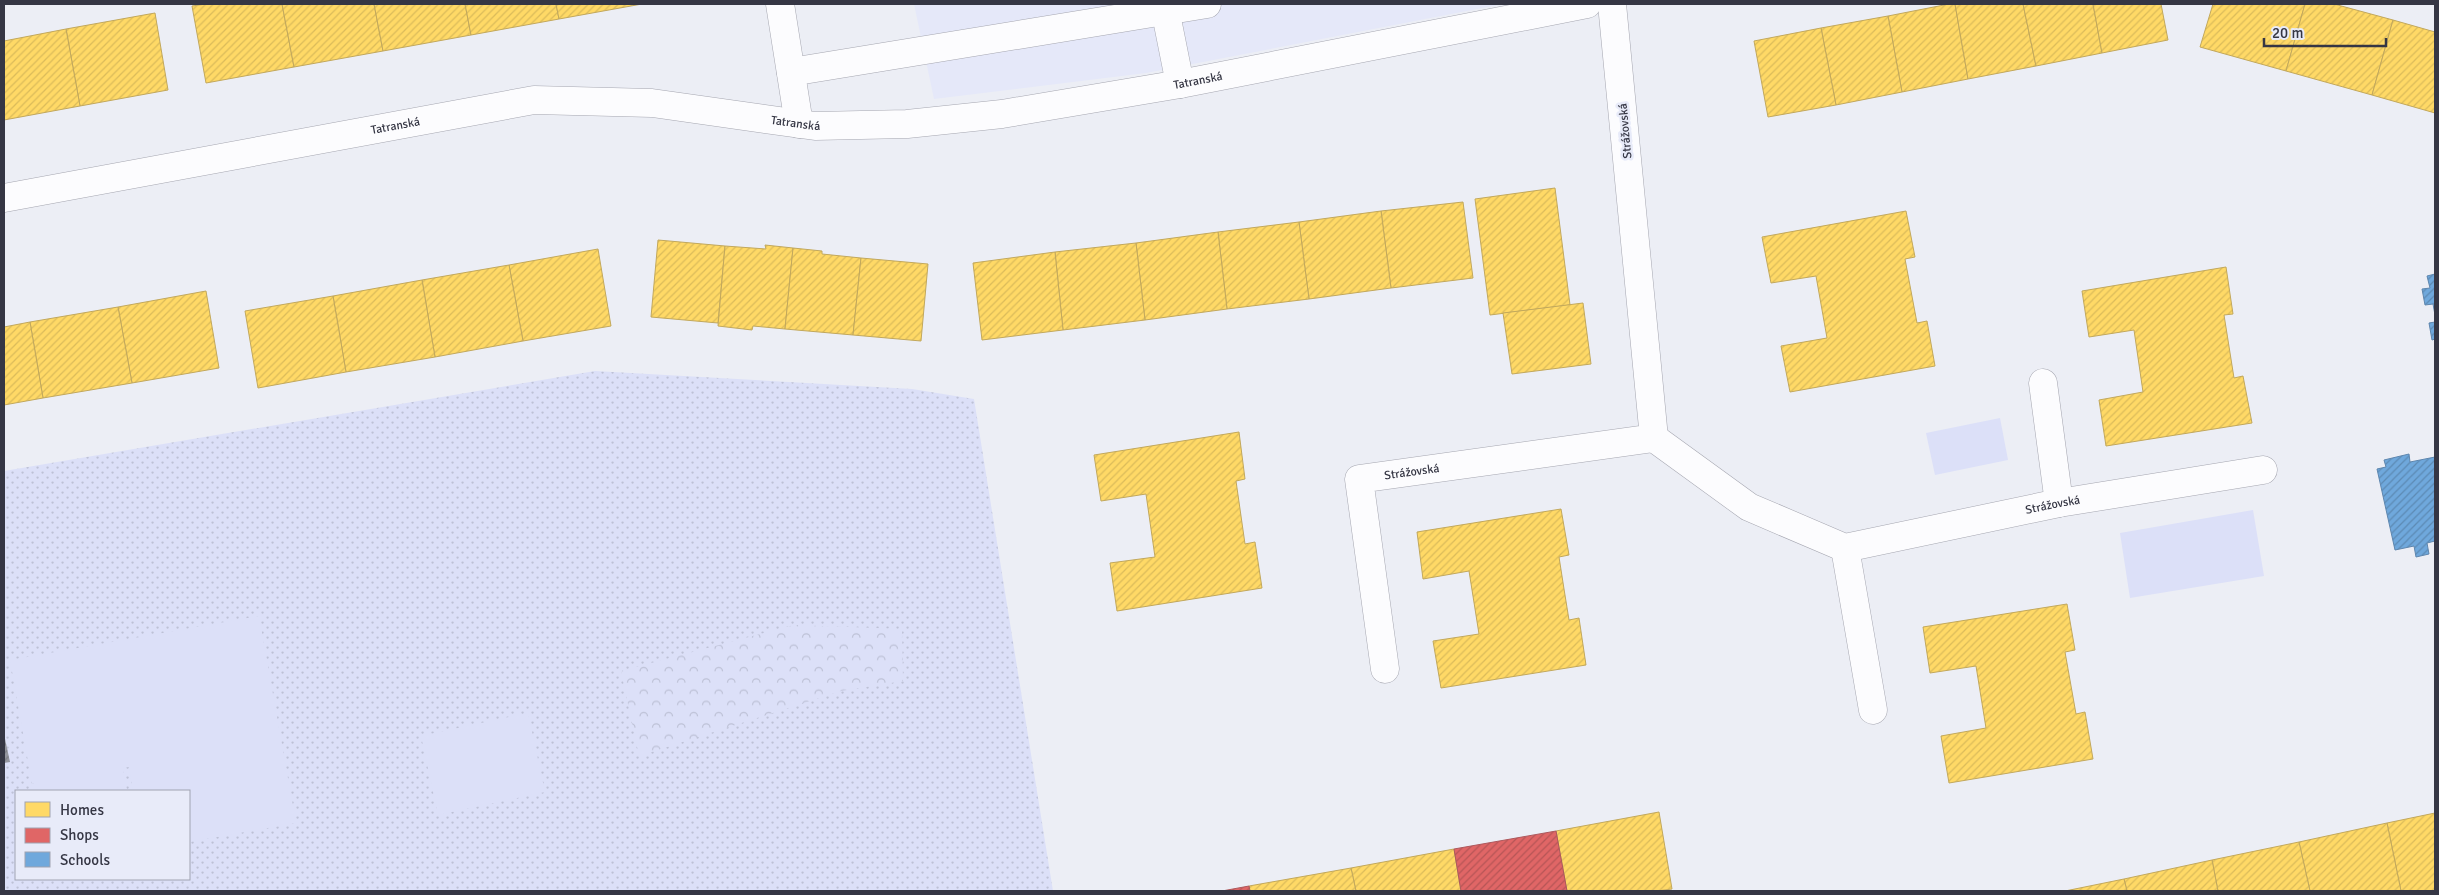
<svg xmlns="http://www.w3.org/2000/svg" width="2439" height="895" font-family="Signika,sans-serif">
<defs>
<pattern id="grass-dots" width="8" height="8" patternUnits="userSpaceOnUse" patternTransform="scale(1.25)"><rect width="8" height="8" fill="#dce0f8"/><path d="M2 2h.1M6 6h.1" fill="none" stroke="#bdc1d6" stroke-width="1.8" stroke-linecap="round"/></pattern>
<pattern id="park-crowns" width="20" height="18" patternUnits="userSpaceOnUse" patternTransform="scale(1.25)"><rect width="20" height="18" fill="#dce0f8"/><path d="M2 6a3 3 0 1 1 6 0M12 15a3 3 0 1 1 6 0" fill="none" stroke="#bdc1d6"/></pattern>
<pattern id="homes-hatch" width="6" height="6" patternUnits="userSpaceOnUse" patternTransform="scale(1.25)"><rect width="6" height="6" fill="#ffd966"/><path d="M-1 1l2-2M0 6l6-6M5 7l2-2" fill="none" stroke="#dbbb5a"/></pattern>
<pattern id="shops-hatch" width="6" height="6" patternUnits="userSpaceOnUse" patternTransform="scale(1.25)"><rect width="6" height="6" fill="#e06666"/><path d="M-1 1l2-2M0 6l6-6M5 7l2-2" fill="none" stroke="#b65556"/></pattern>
<pattern id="schools-hatch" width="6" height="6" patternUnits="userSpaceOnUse" patternTransform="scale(1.25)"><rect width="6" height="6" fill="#6fa8dc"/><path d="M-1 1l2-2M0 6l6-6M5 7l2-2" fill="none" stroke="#5c8ab4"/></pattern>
<pattern id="building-hatch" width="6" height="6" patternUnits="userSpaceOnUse" patternTransform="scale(1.25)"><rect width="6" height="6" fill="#94969f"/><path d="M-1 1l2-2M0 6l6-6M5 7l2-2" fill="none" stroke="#7a7b83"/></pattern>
</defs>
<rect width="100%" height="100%" fill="#eceef5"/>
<path fill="#e5e8f9" d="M 914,4 L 1503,4 L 1146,73 L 934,99 Z"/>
<path fill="url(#grass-dots)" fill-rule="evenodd" d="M 595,371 L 912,389 L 974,399 L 1053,891 L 4,891 L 4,471 ZM 16,791 L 189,791 L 189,879 L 16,879 Z"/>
<path fill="url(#park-crowns)" d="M 794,625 L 902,629 L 903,681 L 841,691 L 639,756 L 621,671 Z"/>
<g fill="#dce0f8">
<path d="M 2000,418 L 2008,460 L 1935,475 L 1926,433 Z"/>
<path d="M 2253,510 L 2264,576 L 2130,598 L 2120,533 Z"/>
<path d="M 259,616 L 296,823 L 189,842 L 189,791 L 133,791 L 129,767 L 123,768 L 127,791 L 35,791 L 34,783 L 32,784 L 10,660 Z"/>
<path d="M 528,713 L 545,792 L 438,815 L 421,736 Z"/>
</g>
<g fill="url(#homes-hatch)" stroke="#c2a85c">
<path d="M 206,4 L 282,4 L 294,67 L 206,83 L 192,6 Z"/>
<path d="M 282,4 L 374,4 L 383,51 L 294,67 Z"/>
<path d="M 374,4 L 465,4 L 471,35 L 383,51 Z"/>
<path d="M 465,4 L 556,4 L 559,19 L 471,35 Z"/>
<path d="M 556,4 L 642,4 L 559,19 Z"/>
<path d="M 1949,4 L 1955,4 L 1968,79 L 1902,92 L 1888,16 Z"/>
<path d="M 1955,4 L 2023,4 L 2036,66 L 1968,79 Z"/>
<path d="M 2023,4 L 2093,4 L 2102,53 L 2036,66 Z"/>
<path d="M 2093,4 L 2161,4 L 2168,40 L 2102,53 Z"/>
<path d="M 2213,4 L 2305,4 L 2286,71 L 2200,47 Z"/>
<path d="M 2305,4 L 2334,4 L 2393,20 L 2372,95 L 2286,71 Z"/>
<path d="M 155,13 L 168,90 L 80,106 L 66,29 Z"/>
<path d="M 1888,16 L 1902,92 L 1836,105 L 1821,28 Z"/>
<path d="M 2393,20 L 2435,32 L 2435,113 L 2372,95 Z"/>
<path d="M 1821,28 L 1836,105 L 1768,117 L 1754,41 Z"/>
<path d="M 66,29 L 80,106 L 4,120 L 4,41 Z"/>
<path d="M 1555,188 L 1570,305 L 1490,315 L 1475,199 Z"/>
<path d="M 1463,202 L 1473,278 L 1391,288 L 1381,211 Z"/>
<path d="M 1381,211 L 1391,288 L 1309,299 L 1299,222 Z"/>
<path d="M 1906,211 L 1915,257 L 1905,259 L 1917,323 L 1927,321 L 1935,366 L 1790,392 L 1781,346 L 1827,338 L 1816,276 L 1771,283 L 1762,237 Z"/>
<path d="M 1299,222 L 1309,299 L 1227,309 L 1218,232 Z"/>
<path d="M 1218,232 L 1227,309 L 1145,320 L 1136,243 Z"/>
<path d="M 658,240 L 725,246 L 718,323 L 651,317 Z"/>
<path d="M 1136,243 L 1145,320 L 1063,330 L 1055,252 Z"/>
<path d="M 765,245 L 793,248 L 785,329 L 753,326 L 752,330 L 718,326 L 725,246 L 766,249 Z"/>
<path d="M 793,248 L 822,251 L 822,254 L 861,258 L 853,335 L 785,329 Z"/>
<path d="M 598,249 L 611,326 L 523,341 L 509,265 Z"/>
<path d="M 1055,252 L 1063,330 L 982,340 L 973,263 Z"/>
<path d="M 861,258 L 928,264 L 921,341 L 853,335 Z"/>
<path d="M 509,265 L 523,341 L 435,357 L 422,280 Z"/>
<path d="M 2226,267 L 2233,314 L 2224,315 L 2234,378 L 2243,376 L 2252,423 L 2106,446 L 2099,400 L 2143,392 L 2134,330 L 2089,337 L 2082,291 Z"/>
<path d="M 422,280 L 435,357 L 346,372 L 333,296 Z"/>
<path d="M 206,291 L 219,368 L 132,383 L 118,307 Z"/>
<path d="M 333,296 L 346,372 L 258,388 L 245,311 Z"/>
<path d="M 1583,303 L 1591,364 L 1512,374 L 1503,313 Z"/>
<path d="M 118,307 L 132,383 L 43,398 L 30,322 Z"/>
<path d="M 30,322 L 43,398 L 4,405 L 4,327 Z"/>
<path d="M 1239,432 L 1245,479 L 1236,481 L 1245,544 L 1255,542 L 1262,588 L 1117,611 L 1110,563 L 1155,557 L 1146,494 L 1101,501 L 1094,455 Z"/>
<path d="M 1561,509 L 1569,555 L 1559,557 L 1564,589 L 1569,620 L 1579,618 L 1586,665 L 1441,688 L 1433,641 L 1479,634 L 1469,571 L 1423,579 L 1417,532 Z"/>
<path d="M 2067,604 L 2075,650 L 2065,652 L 2076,714 L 2085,712 L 2093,759 L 1949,783 L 1941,736 L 1986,728 L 1976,666 L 1930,673 L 1923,627 Z"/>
<path d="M 1659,812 L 1672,889 L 1657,891 L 1567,891 L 1556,831 Z"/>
<path d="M 2435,813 L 2435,891 L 2401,891 L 2387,823 Z"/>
<path d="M 2387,823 L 2401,891 L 2310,891 L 2299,842 Z"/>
<path d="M 2299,842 L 2310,891 L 2218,891 L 2212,860 Z"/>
<path d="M 1454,849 L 1461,891 L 1356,891 L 1351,868 Z"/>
<path d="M 2212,860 L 2218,891 L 2127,891 L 2124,879 Z"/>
<path d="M 1351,868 L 1356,891 L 1250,891 L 1249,886 Z"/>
<path d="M 2124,879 L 2127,891 L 2065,891 Z"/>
</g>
<g fill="url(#shops-hatch)" stroke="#ad585c">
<path d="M 1556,831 L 1567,891 L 1461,891 L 1454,849 Z"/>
<path d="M 1249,886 L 1250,891 L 1222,891 Z"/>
</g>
<g fill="url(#schools-hatch)" stroke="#5e86ae">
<path d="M 2435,274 L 2435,315 L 2433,304 L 2425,305 L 2422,289 L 2430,288 L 2427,276 Z"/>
<path d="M 2435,322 L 2435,339 L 2432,340 L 2429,323 Z"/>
<path d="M 2409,454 L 2410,462 L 2435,457 L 2435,541 L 2427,543 L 2429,554 L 2416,557 L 2414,546 L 2395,550 L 2377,469 L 2386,467 L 2384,460 Z"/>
</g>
<path fill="url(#building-hatch)" d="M 4,734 L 10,762 L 4,763 Z"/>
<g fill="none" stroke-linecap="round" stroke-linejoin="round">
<defs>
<g id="minor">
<path d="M 780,4 L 799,124"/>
<path d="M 1164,4 L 1180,84"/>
<path d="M 791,72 L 1207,4"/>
<path id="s1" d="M 4,198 L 534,100 L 652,103 L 815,126 L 907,124 L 1002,114 L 1180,84 L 1587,4"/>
<path d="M 2043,383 L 2059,503"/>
<path id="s2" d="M 1654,438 L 1749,507 L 1845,548 L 2059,503 L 2263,470"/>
<path d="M 1845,548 L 1873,710"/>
<path id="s3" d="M 1385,669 L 1359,479 L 1654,438 L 1612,4"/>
</g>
</defs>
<use href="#minor" stroke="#a5a6b0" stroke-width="29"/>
<use href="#minor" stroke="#fcfcfe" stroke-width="28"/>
</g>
<g text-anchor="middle" stroke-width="5" stroke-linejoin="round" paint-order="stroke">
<g font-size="12" fill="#353644" stroke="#e8ebf9">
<text dy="4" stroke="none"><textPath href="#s1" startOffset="1208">Tatranská</textPath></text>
<text dy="4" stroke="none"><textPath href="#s1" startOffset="802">Tatranská</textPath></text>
<text dy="4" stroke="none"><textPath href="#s1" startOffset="398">Tatranská</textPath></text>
<text transform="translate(1625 131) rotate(-95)" y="4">Strážovská</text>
<text dy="4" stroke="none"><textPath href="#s3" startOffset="245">Strážovská</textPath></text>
<text dy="4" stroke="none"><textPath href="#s2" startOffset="434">Strážovská</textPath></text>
</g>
</g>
<rect width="2439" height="895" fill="none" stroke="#353644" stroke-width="10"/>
<rect x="15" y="790" width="175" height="90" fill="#e8ebf9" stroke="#a0a3b1"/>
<rect x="25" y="802" width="25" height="15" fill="#ffd966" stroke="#a0a3b1"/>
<text x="60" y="815" font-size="15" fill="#353644">Homes</text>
<rect x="25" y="828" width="25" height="15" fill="#e06666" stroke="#a0a3b1"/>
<text x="60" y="840" font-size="15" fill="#353644">Shops</text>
<rect x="25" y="852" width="25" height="15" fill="#6fa8dc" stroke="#a0a3b1"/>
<text x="60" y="865" font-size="15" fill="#353644">Schools</text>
<path d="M2264 38v8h122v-8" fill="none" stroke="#353644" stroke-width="2.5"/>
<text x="2272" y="38" font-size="15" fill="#353644" stroke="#e8ebf9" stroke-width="4" paint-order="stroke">20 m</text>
</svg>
